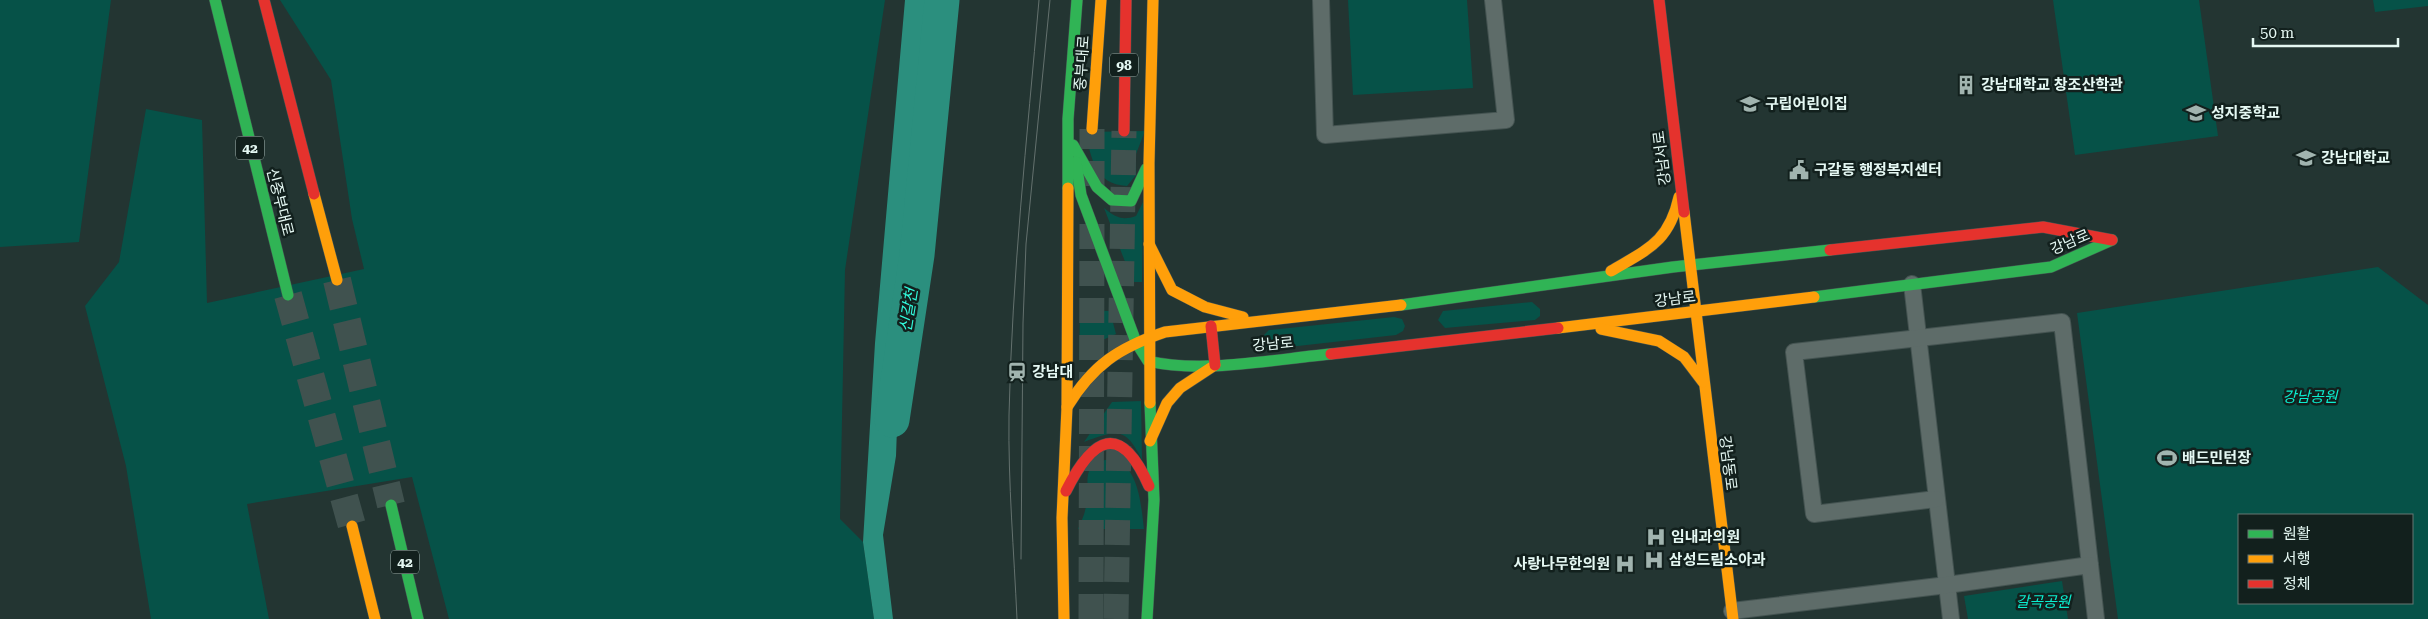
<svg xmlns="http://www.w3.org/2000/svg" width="2428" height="619" font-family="'Roboto Serif','Noto Sans KR',serif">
<rect width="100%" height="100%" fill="#233532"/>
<g fill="#065248" fill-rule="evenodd">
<path d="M 0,0 L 111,0 L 79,242 L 0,247 Z"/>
<path d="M 280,0 L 885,0 L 845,270 L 840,519 L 863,542 L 874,619 L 449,619 L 412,477 L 247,504 L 269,619 L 151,619 L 126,466 L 85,306 L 119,262 L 146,109 L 202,120 L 207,303 L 364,269 L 352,219 L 331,80 Z"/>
<path d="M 1348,0 L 1467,0 L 1473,88 L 1353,95 Z"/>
<path d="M 2053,0 L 2199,0 L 2218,136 L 2075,155 Z"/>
<path d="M 2373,0 L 2428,0 L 2428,6 L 2375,12 Z"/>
<path d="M 1145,131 L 1136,154 L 1136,175 L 1127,186 C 1094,184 1092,158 1085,132 Z"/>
<path d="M 1143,202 L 1142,282 L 1133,282 L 1104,208 C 1115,217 1122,221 1136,216 Z"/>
<path d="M 2378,267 L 2428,305 L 2428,619 L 2118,619 L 2077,313 ZM 2239,515 L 2412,515 L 2412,603 L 2239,603 Z"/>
<path d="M 1532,302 L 1540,309 L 1540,316 L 1535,320 L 1445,328 L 1438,320 L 1443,311 Z"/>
<path d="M 1080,310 L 1110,311 L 1116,334 L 1096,343 L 1079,361 Z"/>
<path d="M 1394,317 L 1402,319 L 1405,326 L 1403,331 L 1396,335 L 1271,349 L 1265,347 L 1262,341 L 1264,335 L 1269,330 Z"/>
<path d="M 1141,401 L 1142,460 C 1125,426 1117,430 1084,442 L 1112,402 Z"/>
<path d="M 1114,458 C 1139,469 1141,504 1144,529 L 1078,529 C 1081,522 1085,514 1086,506 C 1092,481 1076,464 1114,458 Z"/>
<path d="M 2062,581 L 2068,619 L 1968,619 L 1964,596 Z"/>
</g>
<path fill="#2b8f7e" d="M 905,0 L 932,0 L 923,56 L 900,343 L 896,456 L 883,535 L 893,619 L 874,619 L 863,542 L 875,343 Z"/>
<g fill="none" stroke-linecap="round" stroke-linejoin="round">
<path stroke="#2b8f7e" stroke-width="35" d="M 892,420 L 917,255 L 942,0"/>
<g stroke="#40524f" stroke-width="25" stroke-dasharray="25 12" stroke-linecap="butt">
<path d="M 1092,186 L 1092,129"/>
<path d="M 1091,619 L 1092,224"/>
<path d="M 1116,619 L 1124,131"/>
</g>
<g stroke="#40524f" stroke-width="28" stroke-dasharray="28 14" stroke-linecap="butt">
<path d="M 337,280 L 391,505"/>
<path d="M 288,295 L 352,526"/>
</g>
<defs>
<g id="street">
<path d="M 1321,0 L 1325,135 L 1506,120 L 1493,0"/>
<path d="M 1912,284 L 1951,619"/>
<path d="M 1936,499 L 1814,514 L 1794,352 L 2062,322 L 2090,565"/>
<path d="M 1732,611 L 1947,585 L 2090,565 L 2096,619"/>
</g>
<g id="fast">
<path d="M 215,0 L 288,295"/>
<path d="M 1073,145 L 1097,187 L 1112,200 L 1131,201 L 1146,169"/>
<path d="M 1076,162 L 1081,195 L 1136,342 L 1148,361 C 1202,374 1276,359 1331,354"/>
<path d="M 1068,188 L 1068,119 L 1077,0"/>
<path d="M 1814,297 L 2051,267 L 2112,240"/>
<path d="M 1401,305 L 1673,267 L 1830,250"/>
<path d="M 391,505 L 418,619"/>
<path d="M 1147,619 L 1154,500 L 1150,403"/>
</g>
<g id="slow">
<path d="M 1092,129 L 1101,0"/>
<path d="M 314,194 L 337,280"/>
<path d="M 1684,212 L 1733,619"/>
<path d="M 1149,244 L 1172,290 L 1205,307 L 1243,317"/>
<path d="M 1611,271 C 1648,249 1669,242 1679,197"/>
<path d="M 1558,328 L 1814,297"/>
<path d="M 1601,329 L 1659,341 L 1684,357 L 1703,382"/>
<path d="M 1150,403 L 1149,163 L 1153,0"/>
<path d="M 1067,407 C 1093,365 1118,348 1165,332 L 1401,305"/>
<path d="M 1150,441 L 1167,403 L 1180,388 L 1215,365"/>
<path d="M 352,526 L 375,619"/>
<path d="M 1064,619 L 1062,518 L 1067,407 L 1068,188"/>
</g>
<g id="jam">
<path d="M 264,0 L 314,194"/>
<path d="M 1659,0 L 1684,212"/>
<path d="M 1124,131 L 1126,0"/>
<path d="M 1830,250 L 2043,227 L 2112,240"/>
<path d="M 1211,326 L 1215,365"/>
<path d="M 1331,354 L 1558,328"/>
<path d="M 1066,491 C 1093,437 1120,421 1149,486"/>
</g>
</defs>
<use href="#street" stroke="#445351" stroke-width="18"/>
<use href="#fast" stroke="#445351" stroke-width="12"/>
<use href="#slow" stroke="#445351" stroke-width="12"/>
<use href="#jam" stroke="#445351" stroke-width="12"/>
<use href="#street" stroke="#5e6c69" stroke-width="16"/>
<use href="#fast" stroke="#30b455" stroke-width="11"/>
<use href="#slow" stroke="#ff9f0a" stroke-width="11"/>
<use href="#jam" stroke="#e5322d" stroke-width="11"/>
<g stroke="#64716e" stroke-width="1">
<path d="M 1021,559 L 1023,323 L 1026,244 L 1050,0"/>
<path d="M 1017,619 C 1014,551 1008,483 1009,415 C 1012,276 1027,138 1039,0"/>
</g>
</g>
<defs>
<symbol id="building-bare" viewBox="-9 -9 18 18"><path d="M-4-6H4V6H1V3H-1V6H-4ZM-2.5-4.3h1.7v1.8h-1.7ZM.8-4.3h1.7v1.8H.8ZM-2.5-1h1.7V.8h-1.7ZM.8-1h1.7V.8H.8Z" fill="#a1b4af" stroke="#12201d" stroke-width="2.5" paint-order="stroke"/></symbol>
<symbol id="school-bare" viewBox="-9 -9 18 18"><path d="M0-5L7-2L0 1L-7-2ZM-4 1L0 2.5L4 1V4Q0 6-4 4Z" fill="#a1b4af" stroke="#12201d" stroke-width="2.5" paint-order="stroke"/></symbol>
<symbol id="university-bare" viewBox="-9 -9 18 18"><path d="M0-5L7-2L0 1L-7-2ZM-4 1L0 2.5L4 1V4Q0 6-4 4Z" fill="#a1b4af" stroke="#12201d" stroke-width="2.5" paint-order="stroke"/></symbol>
<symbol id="civic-bare" viewBox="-9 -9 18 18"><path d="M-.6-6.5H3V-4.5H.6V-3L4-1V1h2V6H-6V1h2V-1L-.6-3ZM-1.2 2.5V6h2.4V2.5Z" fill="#a1b4af" stroke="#12201d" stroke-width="2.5" paint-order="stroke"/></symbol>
<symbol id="station-bare" viewBox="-9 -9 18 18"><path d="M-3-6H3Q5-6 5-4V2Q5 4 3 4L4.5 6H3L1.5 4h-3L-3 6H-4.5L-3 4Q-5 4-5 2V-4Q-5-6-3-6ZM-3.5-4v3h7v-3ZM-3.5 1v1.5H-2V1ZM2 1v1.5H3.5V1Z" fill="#a1b4af" stroke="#12201d" stroke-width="2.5" paint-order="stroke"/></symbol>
<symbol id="stadium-bare" viewBox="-9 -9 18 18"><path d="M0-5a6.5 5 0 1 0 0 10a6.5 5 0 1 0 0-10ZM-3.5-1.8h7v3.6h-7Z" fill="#a1b4af" stroke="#12201d" stroke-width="2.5" paint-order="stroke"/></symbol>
<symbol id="hospital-bare" viewBox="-9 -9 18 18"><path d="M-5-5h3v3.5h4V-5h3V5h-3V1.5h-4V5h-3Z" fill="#a1b4af" stroke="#12201d" stroke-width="2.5" paint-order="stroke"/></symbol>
</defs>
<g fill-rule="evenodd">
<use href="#building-bare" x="1952" y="71" width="28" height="28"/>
<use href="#school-bare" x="1736" y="90" width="28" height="28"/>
<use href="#school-bare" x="2182" y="99" width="28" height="28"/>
<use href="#university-bare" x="2292" y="144" width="28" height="28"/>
<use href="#civic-bare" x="1785" y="156" width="28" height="28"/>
<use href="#station-bare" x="1003" y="358" width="28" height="28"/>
<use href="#stadium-bare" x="2153" y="444" width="28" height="28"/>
<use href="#hospital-bare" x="1642" y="523" width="28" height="28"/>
<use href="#hospital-bare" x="1640" y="546" width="28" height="28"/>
<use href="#hospital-bare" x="1611" y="550" width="28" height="28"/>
</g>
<g text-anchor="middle" stroke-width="5" stroke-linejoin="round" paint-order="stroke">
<g fill="#12201d" stroke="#a6b7b3" stroke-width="1">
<rect x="1110" y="53.5" width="28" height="23" rx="4"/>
<rect x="236" y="136.5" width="28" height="23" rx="4"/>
<rect x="391" y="550.5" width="28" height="23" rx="4"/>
</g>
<g font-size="14" font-weight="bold" fill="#e5f8f3">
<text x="1124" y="70">98</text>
<text x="250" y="153">42</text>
<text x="405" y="567">42</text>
</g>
<g font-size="15" fill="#e5f8f3" stroke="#12201d">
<text transform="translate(1082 63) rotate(-86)" y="5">중부대로</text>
<text transform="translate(1662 158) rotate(-97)" y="5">강남서로</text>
<text transform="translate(280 202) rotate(76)" y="5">신중부대로</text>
<text transform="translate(2070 242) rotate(-23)" y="5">강남로</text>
<text transform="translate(1675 299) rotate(-7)" y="5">강남로</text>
<text transform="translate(1273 344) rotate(-5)" y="5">강남로</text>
<text transform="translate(1728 463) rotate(83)" y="5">강남동로</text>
</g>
<g font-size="15" font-weight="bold" fill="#e5f8f3" stroke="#12201d" text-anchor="start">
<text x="1981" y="90">강남대학교 창조산학관</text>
<text x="1765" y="109">구립어린이집</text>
<text x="2211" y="118">성지중학교</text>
<text x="2321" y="163">강남대학교</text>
<text x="1814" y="175">구갈동 행정복지센터</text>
<text x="1032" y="377">강남대</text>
<text x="2182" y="463">배드민턴장</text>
<text x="1671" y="542">임내과의원</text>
<text x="1669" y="565">삼성드림소아과</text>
<text x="1610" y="569" text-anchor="end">사랑나무한의원</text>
</g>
<g font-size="15" font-style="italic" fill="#0beed0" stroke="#12201d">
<text x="2310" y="402">강남공원</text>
<text x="2043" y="607">갈곡공원</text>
</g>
<g font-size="16" font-style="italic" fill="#32fbdd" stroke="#12201d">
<text transform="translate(908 310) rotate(-81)" y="6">신갈천</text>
</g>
</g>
<rect x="2238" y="514" width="175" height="90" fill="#12201d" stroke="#667673"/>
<rect x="2248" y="530" width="25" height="8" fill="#30b455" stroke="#667673"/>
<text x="2283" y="539" font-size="15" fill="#e5f8f3">원활</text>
<rect x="2248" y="555" width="25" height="8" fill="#ff9f0a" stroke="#667673"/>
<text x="2283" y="564" font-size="15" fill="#e5f8f3">서행</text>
<rect x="2248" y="580" width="25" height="8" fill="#e5322d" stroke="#667673"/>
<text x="2283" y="589" font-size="15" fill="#e5f8f3">정체</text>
<path d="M2253 38v8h145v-8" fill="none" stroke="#e5f8f3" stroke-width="2.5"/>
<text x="2260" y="38" font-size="15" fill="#e5f8f3" stroke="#12201d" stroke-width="4" paint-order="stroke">50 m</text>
</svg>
